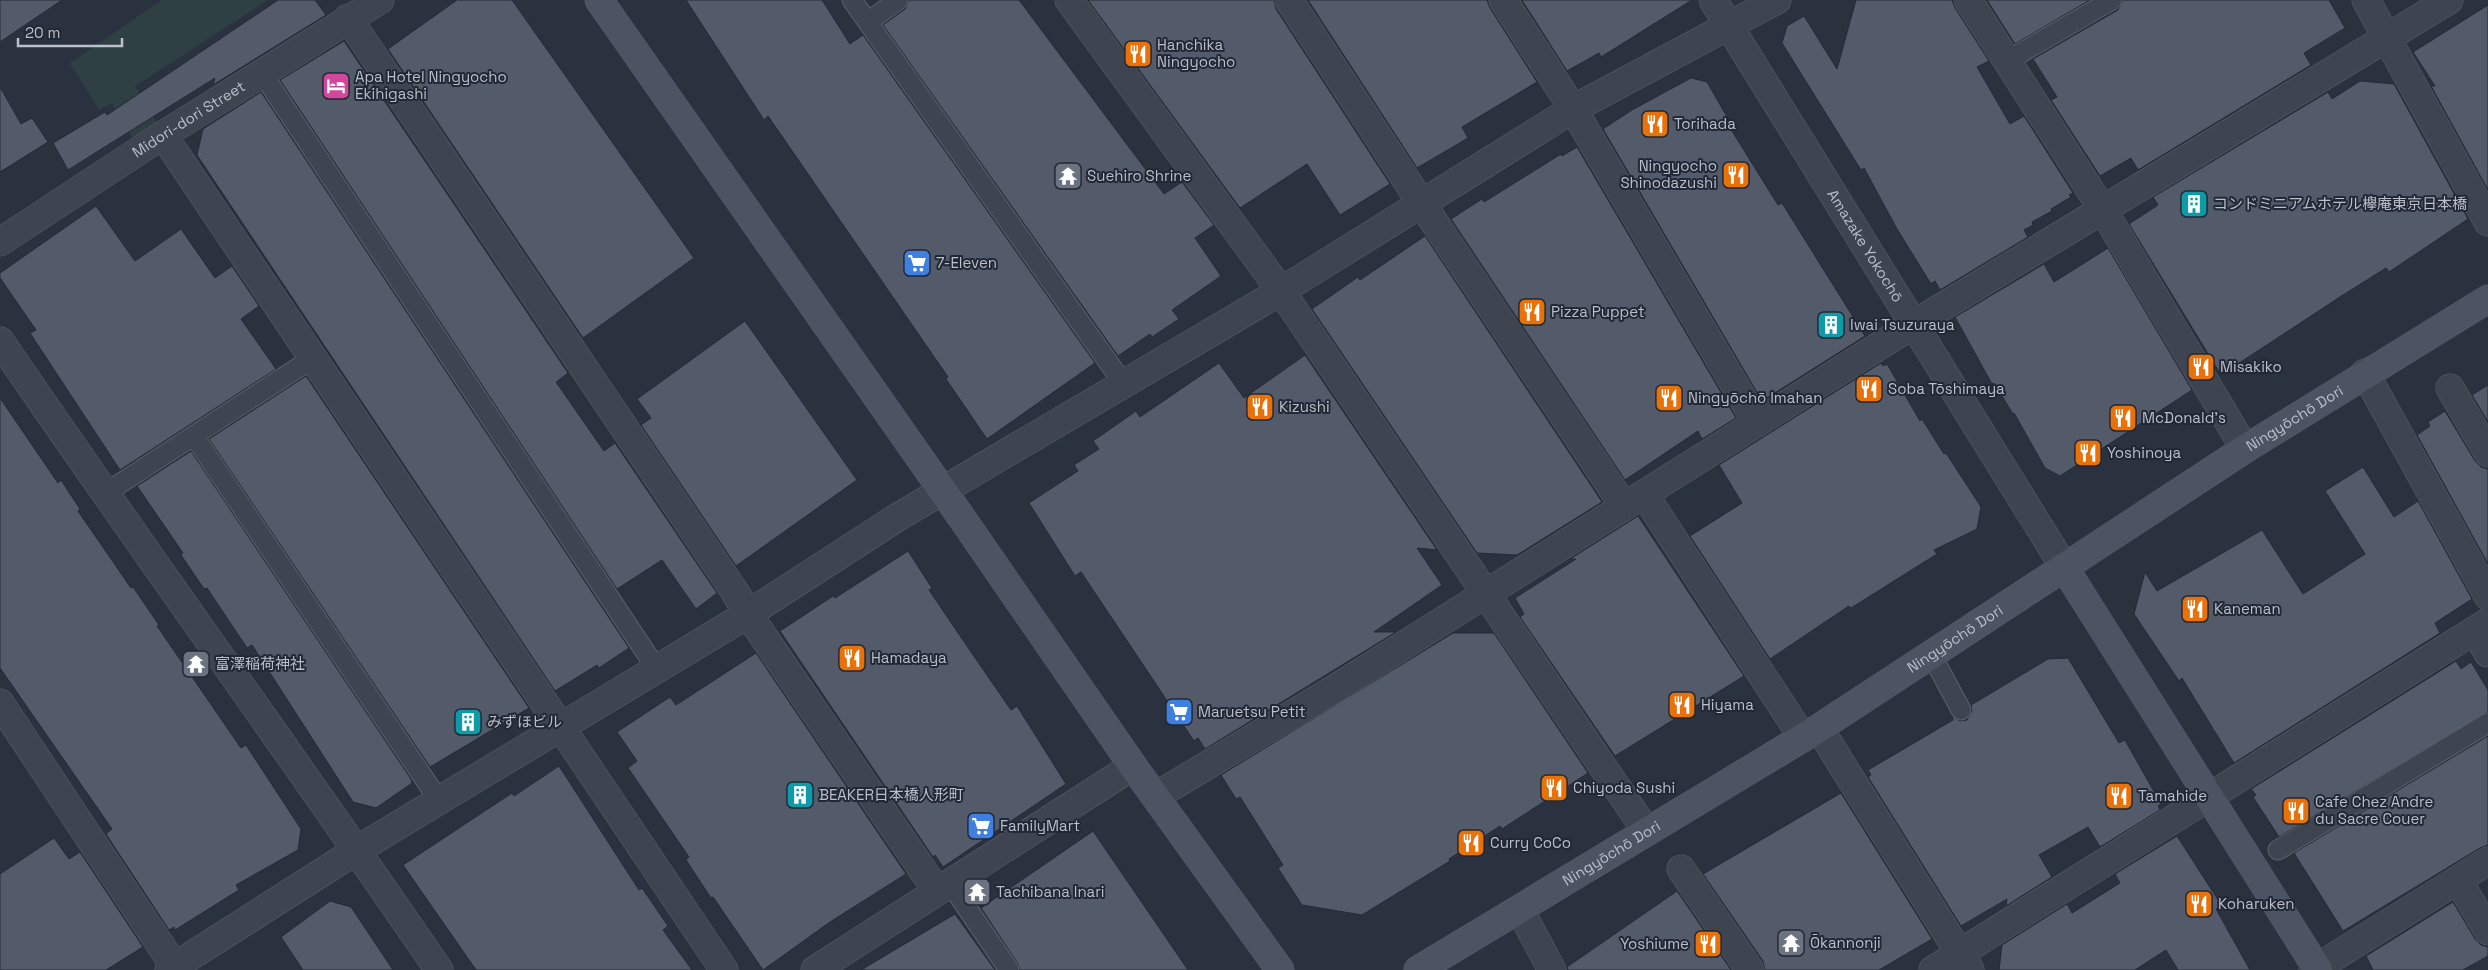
<svg xmlns="http://www.w3.org/2000/svg" width="2488" height="970" font-family="'Space Grotesk','Noto Sans JP',sans-serif">
<rect width="100%" height="100%" fill="#2a313f"/>
<path fill="#2f4044" d="M 162,0 L 268,0 L 135,86 L 157,123 L 133,139 L 112,103 L 99,110 L 70,63 Z"/>
<g fill="#535a6a" stroke="#242a37">
<path d="M 0,0 L 62,0 L 0,42 Z"/>
<path d="M 278,0 L 315,0 L 326,15 L 213,85 L 215,78 L 68,170 L 53,143 L 105,112 L 107,115 Z"/>
<path d="M 457,0 L 512,0 L 694,258 L 583,338 L 388,49 Z"/>
<path d="M 686,0 L 822,0 L 850,44 L 863,35 L 1095,363 L 987,439 L 946,379 L 948,377 L 768,116 L 764,120 Z"/>
<path d="M 909,0 L 1019,0 L 1164,194 L 1182,182 L 1214,225 L 1195,238 L 1221,276 L 1172,310 L 1179,319 L 1152,337 L 1150,334 L 1118,356 L 883,25 L 905,9 Z"/>
<path d="M 1088,0 L 1274,0 L 1276,9 L 1390,184 L 1340,215 L 1307,164 L 1240,208 Z"/>
<path d="M 1308,0 L 1487,0 L 1490,8 L 1537,82 L 1462,127 L 1468,138 L 1417,168 Z"/>
<path d="M 1522,0 L 1692,0 L 1601,57 L 1599,53 L 1567,71 Z"/>
<path d="M 1856,0 L 1952,0 L 1955,8 L 1989,61 L 1977,67 L 2010,124 L 2024,116 L 2073,193 L 2069,195 L 2071,197 L 2051,209 L 2052,211 L 2032,222 L 2033,225 L 2024,230 L 2028,237 L 1940,290 L 1935,281 L 1931,284 L 1897,229 L 1864,168 L 1861,170 L 1782,43 L 1787,26 L 1804,16 L 1837,69 Z"/>
<path d="M 1987,0 L 2090,0 L 2015,44 Z"/>
<path d="M 2123,0 L 2329,0 L 2345,28 L 2304,53 L 2311,65 L 2138,170 L 2131,158 L 2100,176 L 2051,100 L 2057,97 L 2033,59 L 2118,10 Z"/>
<path d="M 2488,5 L 2488,190 L 2431,86 L 2435,86 L 2413,52 Z"/>
<path d="M 344,41 L 568,373 L 556,382 L 604,451 L 615,443 L 717,593 L 696,609 L 662,560 L 617,589 L 280,80 Z"/>
<path d="M 1691,78 L 1707,82 L 1730,122 L 1727,123 L 1778,205 L 1782,203 L 1865,336 L 1762,401 L 1603,129 L 1632,110 Z"/>
<path d="M 2360,81 L 2394,84 L 2468,219 L 2389,272 L 2386,268 L 2340,297 L 2221,375 L 2129,224 L 2158,205 L 2153,197 L 2328,92 L 2332,99 Z"/>
<path d="M 0,87 L 21,124 L 32,118 L 48,142 L 0,172 Z"/>
<path d="M 261,92 L 629,648 L 599,668 L 597,665 L 555,691 L 197,155 L 203,129 Z"/>
<path d="M 1577,147 L 1736,418 L 1702,439 L 1698,431 L 1625,480 L 1451,219 L 1482,199 L 1484,202 L 1561,154 L 1562,156 Z"/>
<path d="M 96,206 L 135,261 L 181,229 L 215,278 L 232,266 L 259,306 L 241,319 L 276,369 L 120,470 L 30,333 L 36,330 L 0,278 L 0,273 Z"/>
<path d="M 1425,236 L 1602,502 L 1517,555 L 1477,553 L 1312,309 L 1358,277 L 1360,280 Z"/>
<path d="M 2108,248 L 2192,390 L 2060,476 L 2045,468 L 2014,413 L 2013,414 L 1994,383 L 1992,384 L 1955,317 L 2044,264 L 2054,282 Z"/>
<path d="M 745,321 L 857,480 L 736,566 L 641,425 L 651,418 L 637,399 Z"/>
<path d="M 1305,355 L 1437,550 L 1417,548 L 1442,585 L 1374,632 L 1396,632 L 1205,749 L 1198,738 L 1194,741 L 1081,572 L 1075,576 L 1029,503 L 1078,471 L 1074,465 L 1099,449 L 1093,441 L 1136,411 L 1140,417 L 1219,363 L 1244,398 Z"/>
<path d="M 1881,363 L 1883,366 L 1887,364 L 1920,421 L 1922,419 L 1944,454 L 1946,453 L 1981,507 L 1977,529 L 1934,550 L 1937,554 L 1851,608 L 1849,606 L 1770,659 L 1690,536 L 1742,503 L 1719,465 Z"/>
<path d="M 306,376 L 529,708 L 430,767 L 209,439 Z"/>
<path d="M 2488,385 L 2488,422 L 2472,395 Z"/>
<path d="M 0,398 L 58,483 L 61,480 L 80,509 L 78,511 L 131,588 L 133,587 L 159,625 L 157,626 L 241,748 L 246,745 L 301,829 L 298,850 L 236,885 L 239,890 L 175,930 L 174,927 L 169,930 L 106,834 L 112,829 L 0,668 Z"/>
<path d="M 2445,411 L 2475,461 L 2481,467 L 2488,469 L 2488,564 L 2417,435 L 2430,426 L 2428,422 Z"/>
<path d="M 191,451 L 411,779 L 412,783 L 376,808 L 353,802 L 252,645 L 247,648 L 207,588 L 204,589 L 181,555 L 183,553 L 137,486 Z"/>
<path d="M 2363,467 L 2394,517 L 2418,501 L 2472,599 L 2435,623 L 2440,633 L 2234,763 L 2182,678 L 2179,681 L 2134,614 L 2145,572 L 2157,591 L 2262,530 L 2303,594 L 2365,554 L 2325,491 Z"/>
<path d="M 1638,516 L 1744,676 L 1615,756 L 1520,617 L 1524,614 L 1515,598 L 1576,559 L 1570,559 Z"/>
<path d="M 908,551 L 932,588 L 929,590 L 969,649 L 1011,710 L 1017,706 L 1066,784 L 943,867 L 935,855 L 933,857 L 780,631 L 833,596 L 835,598 Z"/>
<path d="M 1453,633 L 1494,633 L 1588,773 L 1502,829 L 1500,826 L 1449,859 L 1450,861 L 1362,915 L 1302,905 L 1278,868 L 1283,865 L 1240,797 L 1236,799 L 1221,775 Z"/>
<path d="M 756,653 L 906,874 L 830,922 L 763,970 L 713,897 L 711,898 L 686,860 L 689,857 L 628,768 L 637,761 L 617,732 L 670,697 L 676,705 Z"/>
<path d="M 2068,658 L 2119,743 L 2125,740 L 2161,804 L 2158,806 L 2160,810 L 2100,847 L 2088,827 L 2039,855 L 2052,877 L 2006,906 L 2007,899 L 1961,926 L 1868,777 L 1871,775 L 1868,770 L 1953,720 L 1952,716 L 1960,721 L 1967,720 L 1972,711 L 1971,705 L 2048,659 Z"/>
<path d="M 2456,661 L 2461,669 L 2471,662 L 2488,690 L 2488,712 L 2279,837 L 2253,797 L 2256,795 L 2251,789 Z"/>
<path d="M 2488,736 L 2488,845 L 2480,848 L 2343,931 L 2294,853 Z"/>
<path d="M 559,766 L 639,890 L 642,888 L 668,926 L 663,930 L 692,970 L 476,970 L 403,865 L 512,793 L 514,796 Z"/>
<path d="M 1841,793 L 1932,939 L 1879,970 L 1765,970 L 1763,961 L 1703,874 Z"/>
<path d="M 1093,831 L 1188,970 L 1020,970 L 1018,964 L 981,908 Z"/>
<path d="M 2177,836 L 2222,906 L 2216,909 L 2250,970 L 2178,970 L 2166,950 L 2135,970 L 1999,970 L 2002,945 L 2067,904 L 2072,913 L 2120,883 L 2115,874 Z"/>
<path d="M 54,838 L 69,859 L 80,852 L 143,947 L 106,970 L 0,970 L 0,874 Z"/>
<path d="M 1677,891 L 1731,970 L 1568,970 L 1567,967 Z"/>
<path d="M 330,901 L 351,907 L 393,970 L 303,970 L 281,937 Z"/>
<path d="M 2453,902 L 2475,939 L 2481,945 L 2488,947 L 2488,956 L 2463,970 L 2373,970 L 2366,956 Z"/>
<path d="M 955,914 L 995,970 L 862,970 L 866,967 Z"/>
</g>
<g fill="none" stroke-linecap="round" stroke-linejoin="round">
<defs>
<g id="lane">
<path d="M 852,0 L 1123,383"/>
<path d="M 868,22 L 898,0"/>
<path d="M 2007,61 L 2112,0"/>
<path d="M 262,73 L 656,668"/>
<path d="M 194,436 L 440,802"/>
<path d="M 104,494 L 313,358"/>
<path d="M 1931,654 L 1961,710"/>
<path d="M 2278,850 L 2488,723"/>
<path d="M 950,883 L 1009,970"/>
</g>
<g id="street">
<path d="M 1069,0 L 1281,291 L 1647,832"/>
<path d="M 1289,0 L 1422,204 L 1624,506"/>
<path d="M 1503,0 L 1573,109 L 1757,423"/>
<path id="s1" d="M 1713,0 L 2064,567"/>
<path d="M 1968,0 L 2103,210 L 2245,449"/>
<path d="M 2366,0 L 2488,222"/>
<path d="M 348,18 L 735,592 L 748,614 L 937,891"/>
<path d="M 163,135 L 724,970"/>
<path id="s2" d="M 0,242 L 163,135 L 380,0"/>
<path d="M 0,341 C 144,552 295,759 439,970"/>
<path d="M 2365,373 L 2488,596"/>
<path d="M 2450,388 L 2488,453"/>
<path d="M 1644,494 L 1803,738"/>
<path d="M 2475,631 L 2488,653"/>
<path d="M 0,703 L 177,970"/>
<path d="M 1819,728 L 1970,970"/>
<path d="M 1156,796 L 1336,688 L 1914,324 L 2449,0"/>
<path d="M 1681,869 L 1750,970"/>
<path d="M 2458,880 L 2488,931"/>
<path d="M 1520,910 L 1552,970"/>
<path d="M 169,970 L 357,850 L 748,614 L 898,517 L 1281,291 L 1573,109 L 1777,0"/>
<path d="M 815,970 L 1133,766"/>
<path d="M 1933,970 L 2488,622"/>
<path d="M 2313,970 L 2488,861"/>
</g>
<g id="secondary">
<path d="M 599,0 L 966,524 L 1133,766 L 1280,970"/>
<path d="M 2064,567 L 2318,970"/>
<path id="s3" d="M 1418,970 L 1819,728 L 2245,449 L 2488,299"/>
</g>
</defs>
<use href="#lane" stroke="#5b616d" stroke-width="21"/>
<use href="#street" stroke="#5b616d" stroke-width="29"/>
<use href="#secondary" stroke="#5b616d" stroke-width="29"/>
<use href="#lane" stroke="#3e4450" stroke-width="19"/>
<use href="#street" stroke="#3e4450" stroke-width="28"/>
<use href="#secondary" stroke="#4c5362" stroke-width="28"/>
</g>
<defs>
<symbol id="restaurant-square" viewBox="-11 -11 22 22"><rect x="-9" y="-9" width="18" height="18" rx="4" fill="#e8710a" stroke="#222835"/><path d="M-5-6h1v4h1v-4h1v4h1v-4h1v5L-1.5 .5V6h-2V.5L-5-1ZM5-6V6H3V1.5H1.5Q1.5-4 5-6Z" fill="#fff"/></symbol>
<symbol id="hotel-square" viewBox="-11 -11 22 22"><rect x="-9" y="-9" width="18" height="18" rx="4" fill="#d1479c" stroke="#222835"/><path d="M-6-4.5h1.5V1H6V5H4.5V3h-9V5H-6ZM-4 0a1.8 1.8 0 1 1 3.6 0ZM.5 0V-2.5h3Q6-2.5 6 0Z" fill="#fff"/></symbol>
<symbol id="temple-square" viewBox="-11 -11 22 22"><rect x="-9" y="-9" width="18" height="18" rx="4" fill="#6b7280" stroke="#222835"/><path d="M0-6L5-2H3V0L6.5 2.5H4V6H1.5V3h-3V6H-4V2.5H-6.5L-3 0V-2H-5Z" fill="#fff"/></symbol>
<symbol id="building-square" viewBox="-11 -11 22 22"><rect x="-9" y="-9" width="18" height="18" rx="4" fill="#0f9aa8" stroke="#222835"/><path d="M-4-6H4V6H1V3H-1V6H-4ZM-2.5-4.3h1.7v1.8h-1.7ZM.8-4.3h1.7v1.8H.8ZM-2.5-1h1.7V.8h-1.7ZM.8-1h1.7V.8H.8Z" fill="#fff"/></symbol>
<symbol id="supermarket-square" viewBox="-11 -11 22 22"><rect x="-9" y="-9" width="18" height="18" rx="4" fill="#3f7fe0" stroke="#222835"/><path d="M-6-5.5h2.5l.6 2H6L4.5 2H-2.5L-4.4-4H-6ZM-1.5 3.2a1.3 1.3 0 1 0 .1 0ZM3 3.2a1.3 1.3 0 1 0 .1 0Z" fill="#fff"/></symbol>
</defs>
<g fill-rule="evenodd">
<use href="#restaurant-square" x="1122" y="38" width="32" height="32"/>
<use href="#hotel-square" x="320" y="70" width="32" height="32"/>
<use href="#restaurant-square" x="1639" y="108" width="32" height="32"/>
<use href="#restaurant-square" x="1720" y="159" width="32" height="32"/>
<use href="#temple-square" x="1052" y="160" width="32" height="32"/>
<use href="#building-square" x="2178" y="188" width="32" height="32"/>
<use href="#supermarket-square" x="901" y="247" width="32" height="32"/>
<use href="#restaurant-square" x="1516" y="296" width="32" height="32"/>
<use href="#building-square" x="1815" y="309" width="32" height="32"/>
<use href="#restaurant-square" x="2185" y="351" width="32" height="32"/>
<use href="#restaurant-square" x="1853" y="373" width="32" height="32"/>
<use href="#restaurant-square" x="1653" y="382" width="32" height="32"/>
<use href="#restaurant-square" x="1244" y="391" width="32" height="32"/>
<use href="#restaurant-square" x="2107" y="402" width="32" height="32"/>
<use href="#restaurant-square" x="2072" y="437" width="32" height="32"/>
<use href="#restaurant-square" x="2179" y="593" width="32" height="32"/>
<use href="#restaurant-square" x="836" y="642" width="32" height="32"/>
<use href="#temple-square" x="180" y="648" width="32" height="32"/>
<use href="#restaurant-square" x="1666" y="689" width="32" height="32"/>
<use href="#supermarket-square" x="1163" y="696" width="32" height="32"/>
<use href="#building-square" x="452" y="706" width="32" height="32"/>
<use href="#restaurant-square" x="1538" y="772" width="32" height="32"/>
<use href="#building-square" x="784" y="779" width="32" height="32"/>
<use href="#restaurant-square" x="2103" y="780" width="32" height="32"/>
<use href="#restaurant-square" x="2280" y="795" width="32" height="32"/>
<use href="#supermarket-square" x="965" y="810" width="32" height="32"/>
<use href="#restaurant-square" x="1455" y="827" width="32" height="32"/>
<use href="#temple-square" x="961" y="876" width="32" height="32"/>
<use href="#restaurant-square" x="2183" y="888" width="32" height="32"/>
<use href="#temple-square" x="1775" y="927" width="32" height="32"/>
<use href="#restaurant-square" x="1692" y="928" width="32" height="32"/>
</g>
<g text-anchor="middle" stroke-width="4" stroke-linejoin="round" paint-order="stroke">
<g font-size="15" fill="#babfca" stroke="#222835" text-anchor="start">
<text x="1157" y="50">Hanchika<tspan x="1157" dy="17">Ningyocho</tspan></text>
<text x="355" y="82">Apa Hotel Ningyocho<tspan x="355" dy="17">Ekihigashi</tspan></text>
<text x="1674" y="129">Torihada</text>
<text x="1717" y="171" text-anchor="end">Ningyocho<tspan x="1717" dy="17">Shinodazushi</tspan></text>
<text x="1087" y="181">Suehiro Shrine</text>
<text x="2213" y="209">コンドミニアムホテル欅庵東京日本橋</text>
<text x="936" y="268">7-Eleven</text>
<text x="1551" y="317">Pizza Puppet</text>
<text x="1850" y="330">Iwai Tsuzuraya</text>
<text x="2220" y="372">Misakiko</text>
<text x="1888" y="394">Soba Tōshimaya</text>
<text x="1688" y="403">Ningyōchō Imahan</text>
<text x="1279" y="412">Kizushi</text>
<text x="2142" y="423">McDonald's</text>
<text x="2107" y="458">Yoshinoya</text>
<text x="2214" y="614">Kaneman</text>
<text x="871" y="663">Hamadaya</text>
<text x="215" y="669">富澤稲荷神社</text>
<text x="1701" y="710">Hiyama</text>
<text x="1198" y="717">Maruetsu Petit</text>
<text x="487" y="727">みずほビル</text>
<text x="1573" y="793">Chiyoda Sushi</text>
<text x="819" y="800">BEAKER日本橋人形町</text>
<text x="2138" y="801">Tamahide</text>
<text x="2315" y="807">Cafe Chez Andre<tspan x="2315" dy="17">du Sacre Couer</tspan></text>
<text x="1000" y="831">FamilyMart</text>
<text x="1490" y="848">Curry CoCo</text>
<text x="996" y="897">Tachibana Inari</text>
<text x="2218" y="909">Koharuken</text>
<text x="1810" y="948">Ōkannonji</text>
<text x="1689" y="949" text-anchor="end">Yoshiume</text>
</g>
<g font-size="15" fill="#babfca" stroke="#222835">
<text dy="5" stroke="none"><textPath href="#s2" startOffset="225">Midori-dori Street</textPath></text>
<text dy="5" stroke="none"><textPath href="#s1" startOffset="289">Amazake Yokochō</textPath></text>
<text dy="5" stroke="none"><textPath href="#s3" startOffset="1036">Ningyōchō Dori</textPath></text>
<text dy="5" stroke="none"><textPath href="#s3" startOffset="631">Ningyōchō Dori</textPath></text>
<text dy="5" stroke="none"><textPath href="#s3" startOffset="226">Ningyōchō Dori</textPath></text>
</g>
</g>
<path d="M18 38v8h104v-8" fill="none" stroke="#babfca" stroke-width="2.5"/>
<text x="25" y="38" font-size="15" fill="#babfca" stroke="#222835" stroke-width="4" paint-order="stroke">20 m</text>
</svg>
